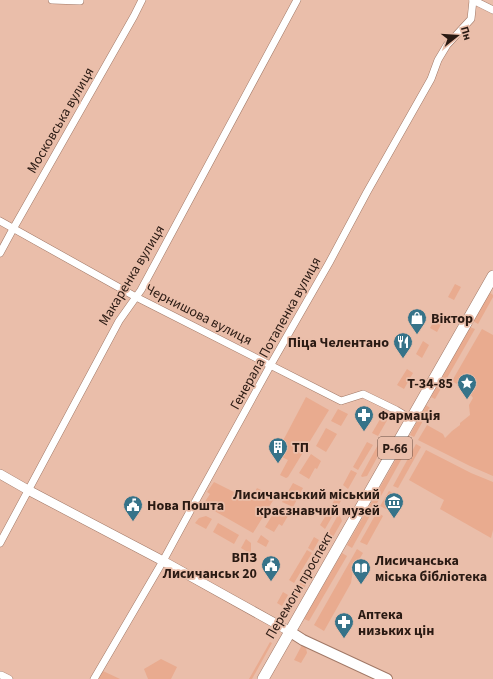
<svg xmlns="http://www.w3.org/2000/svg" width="493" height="679" font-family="'Source Sans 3',sans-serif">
<rect width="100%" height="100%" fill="#eabeaa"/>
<g fill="#e9ab8f">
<path d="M 455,284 L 461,287 L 454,300 L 448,297 Z"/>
<path d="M 489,292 L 493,295 L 493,297 L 478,324 L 473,321 Z"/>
<path d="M 437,315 L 444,319 L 437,332 L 430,328 Z"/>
<path d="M 470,327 L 475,329 L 435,399 L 431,397 Z"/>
<path d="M 482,329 L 493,335 L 493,476 L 470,466 L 418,440 L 427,425 L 443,434 L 445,438 L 452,431 L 460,425 L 460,423 L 470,415 L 469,405 L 473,398 L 468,391 L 452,381 Z"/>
<path d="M 423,341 L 429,345 L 422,358 L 416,354 Z"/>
<path d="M 407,369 L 413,373 L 404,389 L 397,385 Z"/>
<path d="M 306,397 L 329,410 L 288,477 L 286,478 L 280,475 L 288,460 L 276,454 Z"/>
<path d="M 426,405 L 430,408 L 414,437 L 410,435 Z"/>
<path d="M 338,409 L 348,414 L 341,426 L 331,421 Z"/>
<path d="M 383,414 L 389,417 L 378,436 L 372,433 Z"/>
<path d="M 326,428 L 337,434 L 326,452 L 316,446 Z"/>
<path d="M 407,440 L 411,442 L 352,548 L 347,545 Z"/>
<path d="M 367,442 L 373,445 L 358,470 L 353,467 Z"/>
<path d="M 379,443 L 384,445 L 367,476 L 362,477 L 361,476 Z"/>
<path d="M 416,444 L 421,447 L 398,488 L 393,486 Z"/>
<path d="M 426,450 L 471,473 L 493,482 L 493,530 L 491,538 L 440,509 L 444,500 L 409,480 Z"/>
<path d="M 311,454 L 321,461 L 317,469 L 315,468 L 309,479 L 299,473 Z"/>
<path d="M 351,470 L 357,473 L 348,489 L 343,485 Z"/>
<path d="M 214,482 L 250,500 L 257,488 L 273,496 L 274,499 L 253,533 L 204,505 L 204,503 L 210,494 L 207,492 Z"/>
<path d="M 293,483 L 303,488 L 293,507 L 282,502 Z"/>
<path d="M 389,491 L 395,494 L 386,509 L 380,506 Z"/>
<path d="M 337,495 L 342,499 L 334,513 L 329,510 Z"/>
<path d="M 276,509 L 288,516 L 282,526 L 279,524 L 274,532 L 265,527 Z"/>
<path d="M 328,512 L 333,515 L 325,529 L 320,525 Z"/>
<path d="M 377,512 L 383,516 L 367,545 L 360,542 Z"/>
<path d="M 338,515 L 340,516 L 342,521 L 291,611 L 287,609 L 287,607 Z"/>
<path d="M 206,516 L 212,519 L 206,529 L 195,523 L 199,518 Z"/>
<path d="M 218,523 L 239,535 L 234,544 L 213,532 Z"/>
<path d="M 261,535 L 269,541 L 266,547 L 257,542 Z"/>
<path d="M 314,537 L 319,540 L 313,551 L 308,548 Z"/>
<path d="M 246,539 L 251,543 L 251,554 L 241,548 Z"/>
<path d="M 357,549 L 363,553 L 353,570 L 351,583 L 324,631 L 314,625 Z"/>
<path d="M 307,550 L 312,553 L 294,583 L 289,580 Z"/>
<path d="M 342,553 L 347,556 L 309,621 L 304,619 Z"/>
<path d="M 283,592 L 288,595 L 282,606 L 277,603 Z"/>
<path d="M 270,642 L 272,643 L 252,679 L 249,679 Z"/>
<path d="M 302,645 L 306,648 L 307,653 L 301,663 L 294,660 Z"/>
<path d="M 161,659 L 177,667 L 171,679 L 148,679 L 144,669 Z"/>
<path d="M 103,671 L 120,679 L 98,679 Z"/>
</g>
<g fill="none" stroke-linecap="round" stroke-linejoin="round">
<defs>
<g id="minor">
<path d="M 52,0 L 80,1"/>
<path d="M 473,0 L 493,10"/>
<path d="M 0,221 L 136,297 L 341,401 L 363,394 L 396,410 L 411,419"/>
<path d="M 0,253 L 13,229 L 134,16 L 142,0"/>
<path d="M 0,543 L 119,321 L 141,290 L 297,0"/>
<path d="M 0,675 L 1,675 L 9,679"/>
<path d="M 94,679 L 163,561 L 194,504 L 270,366 L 329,263 L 367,192 L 431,79 L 438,60 L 447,45 L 471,19 L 473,0"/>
</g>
<path id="tertiary" d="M 0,474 L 28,490 L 163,561 L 289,631"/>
<path id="secondary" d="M 289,631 L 303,640 L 387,679"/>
<path id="primary" d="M 263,679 L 493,276"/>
</defs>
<use href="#minor" stroke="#a17866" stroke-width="8"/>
<use href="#tertiary" stroke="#a17866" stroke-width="10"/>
<use href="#secondary" stroke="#a17866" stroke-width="12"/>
<use href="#primary" stroke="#a17866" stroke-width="12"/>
<use href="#minor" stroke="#fff" stroke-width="7"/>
<use href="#tertiary" stroke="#fff" stroke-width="9"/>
<use href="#secondary" stroke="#fff" stroke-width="10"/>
<use href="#primary" stroke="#fff" stroke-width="11"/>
</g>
<defs>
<symbol id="shop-pin" viewBox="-11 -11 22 30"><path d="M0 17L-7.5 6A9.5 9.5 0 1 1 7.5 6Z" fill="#367389" stroke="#eabeaa"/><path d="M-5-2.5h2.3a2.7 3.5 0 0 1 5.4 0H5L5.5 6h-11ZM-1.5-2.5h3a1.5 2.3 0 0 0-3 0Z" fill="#fff"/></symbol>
<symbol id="restaurant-pin" viewBox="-11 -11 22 30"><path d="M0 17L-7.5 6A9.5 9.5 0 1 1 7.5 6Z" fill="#367389" stroke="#eabeaa"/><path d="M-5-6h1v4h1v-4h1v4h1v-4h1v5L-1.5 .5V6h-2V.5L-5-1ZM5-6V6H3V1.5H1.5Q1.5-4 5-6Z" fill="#fff"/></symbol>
<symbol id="sight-pin" viewBox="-11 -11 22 30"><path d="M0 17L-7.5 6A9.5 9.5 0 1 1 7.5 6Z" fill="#367389" stroke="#eabeaa"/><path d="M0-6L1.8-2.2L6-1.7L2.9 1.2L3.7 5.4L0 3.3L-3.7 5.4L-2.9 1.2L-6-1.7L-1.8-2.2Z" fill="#fff"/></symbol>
<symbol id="pharmacy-pin" viewBox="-11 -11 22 30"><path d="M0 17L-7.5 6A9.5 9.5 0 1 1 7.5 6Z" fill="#367389" stroke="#eabeaa"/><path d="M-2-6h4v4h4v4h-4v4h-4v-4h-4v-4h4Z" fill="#fff"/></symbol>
<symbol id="building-pin" viewBox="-11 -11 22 30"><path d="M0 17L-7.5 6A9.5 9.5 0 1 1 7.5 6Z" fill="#367389" stroke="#eabeaa"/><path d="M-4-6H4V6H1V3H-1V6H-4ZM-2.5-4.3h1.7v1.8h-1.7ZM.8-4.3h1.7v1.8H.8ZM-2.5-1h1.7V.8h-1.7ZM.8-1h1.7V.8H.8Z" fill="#fff"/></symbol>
<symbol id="museum-pin" viewBox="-11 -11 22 30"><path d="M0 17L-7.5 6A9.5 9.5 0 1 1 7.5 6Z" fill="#367389" stroke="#eabeaa"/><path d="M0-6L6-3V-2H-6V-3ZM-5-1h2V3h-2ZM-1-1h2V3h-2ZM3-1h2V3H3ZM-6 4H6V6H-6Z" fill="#fff"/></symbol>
<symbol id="civic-pin" viewBox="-11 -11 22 30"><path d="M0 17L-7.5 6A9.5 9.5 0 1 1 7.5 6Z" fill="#367389" stroke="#eabeaa"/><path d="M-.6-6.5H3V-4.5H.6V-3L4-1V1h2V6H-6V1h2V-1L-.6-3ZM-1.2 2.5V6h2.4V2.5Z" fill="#fff"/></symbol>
<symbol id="library-pin" viewBox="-11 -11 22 30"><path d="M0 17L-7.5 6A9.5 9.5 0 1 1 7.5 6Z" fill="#367389" stroke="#eabeaa"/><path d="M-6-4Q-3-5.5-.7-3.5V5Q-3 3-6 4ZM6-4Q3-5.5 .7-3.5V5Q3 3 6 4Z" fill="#fff"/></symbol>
</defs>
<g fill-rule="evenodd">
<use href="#shop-pin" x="406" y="307" width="22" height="30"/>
<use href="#restaurant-pin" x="392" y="331" width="22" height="30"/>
<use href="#sight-pin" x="456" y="372" width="22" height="30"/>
<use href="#pharmacy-pin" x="353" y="404" width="22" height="30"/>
<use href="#building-pin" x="267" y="436" width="22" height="30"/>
<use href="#museum-pin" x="383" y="491" width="22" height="30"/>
<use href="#civic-pin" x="122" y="494" width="22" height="30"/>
<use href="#civic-pin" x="260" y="554" width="22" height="30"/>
<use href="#library-pin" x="350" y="557" width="22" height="30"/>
<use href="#pharmacy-pin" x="333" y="611" width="22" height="30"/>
</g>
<g text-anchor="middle" stroke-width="3.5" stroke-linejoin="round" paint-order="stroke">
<rect fill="#eabeaa" stroke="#644b40" stroke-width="1" x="378" y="437" width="34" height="22" rx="3"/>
<g font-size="13" font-weight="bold" fill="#2a1a13">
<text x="395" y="453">Р-66</text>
</g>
<g font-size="14" fill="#2a1a13" stroke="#eabeaa">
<text transform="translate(60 120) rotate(-60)" y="5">Московська вулиця</text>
<text transform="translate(131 275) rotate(-59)" y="5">Макаренка вулиця</text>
<text transform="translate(199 314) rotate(27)" y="5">Чернишова вулиця</text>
<text transform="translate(275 333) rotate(-61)" y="5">Генерала Потапенка вулиця</text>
<text transform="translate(299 585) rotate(-60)" y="5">Перемоги проспект</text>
</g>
<g font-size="14" font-weight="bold" fill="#2a1a13" stroke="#eabeaa" text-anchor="start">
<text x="431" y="323">Віктор</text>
<text x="389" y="347" text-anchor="end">Піца Челентано</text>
<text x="453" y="388" text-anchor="end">Т-34-85</text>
<text x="378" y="420">Фармація</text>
<text x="292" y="452">ТП</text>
<text x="380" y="499" text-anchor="end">Лисичанський міський<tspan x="380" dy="16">краєзнавчий музей</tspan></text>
<text x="147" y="510">Нова Пошта</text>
<text x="257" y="562" text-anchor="end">ВПЗ<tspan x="257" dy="16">Лисичанськ 20</tspan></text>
<text x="375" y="565">Лисичанська<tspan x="375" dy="16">мiська бiблiотека</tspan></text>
<text x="358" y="619">Аптека<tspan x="358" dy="16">низьких цін</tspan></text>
</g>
</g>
<g transform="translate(457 36) rotate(73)" stroke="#eabeaa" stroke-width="3" paint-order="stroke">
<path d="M0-3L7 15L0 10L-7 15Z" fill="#2a1a13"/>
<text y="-6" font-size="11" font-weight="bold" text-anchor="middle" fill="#2a1a13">Пн</text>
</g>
</svg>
